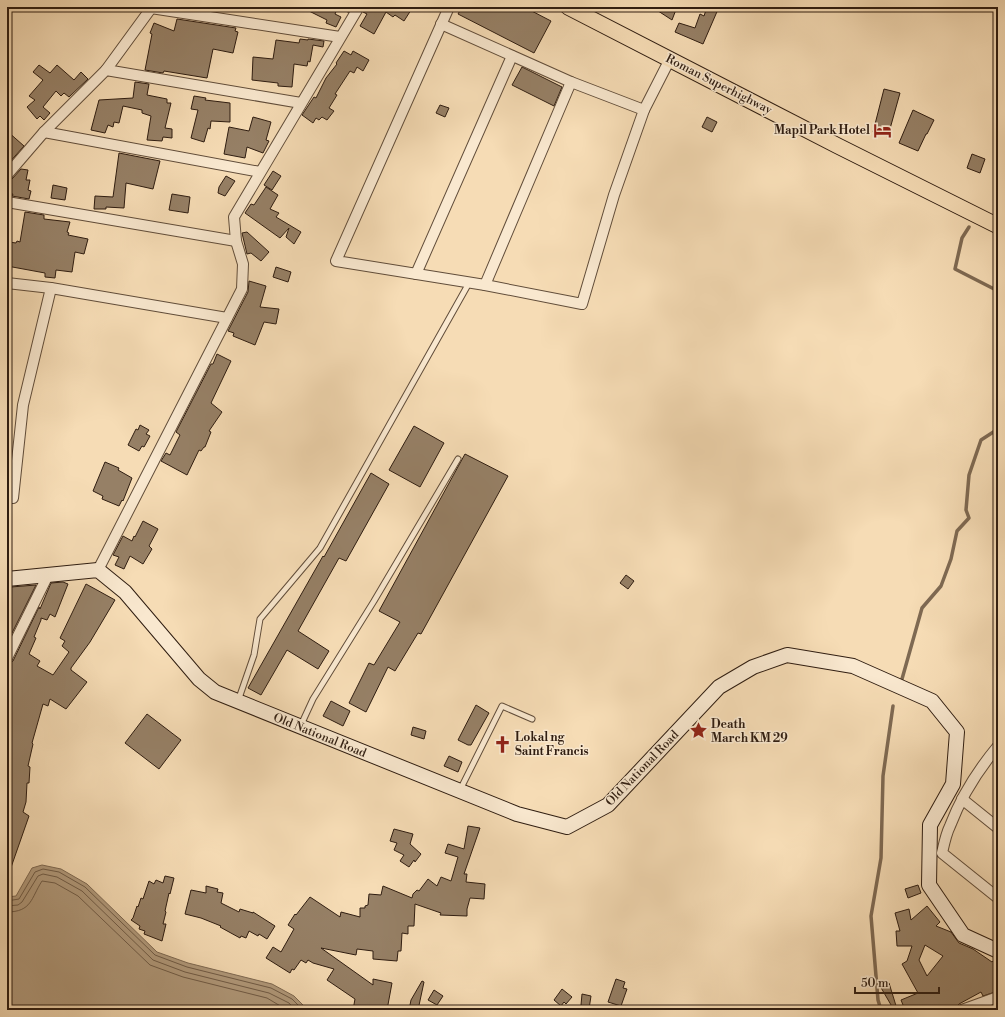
<svg xmlns="http://www.w3.org/2000/svg" width="1005" height="1017" font-family="'Libre Bodoni',serif">
<rect width="100%" height="100%" fill="#f6dcb5"/>
<filter id="stains"><feTurbulence type="fractalNoise" baseFrequency=".005" numOctaves="4"/><feColorMatrix values="0 0 0 0 .2 0 0 0 0 .09 0 0 0 0 .02 0 0 0 .5 -.17"/></filter>
<radialGradient id="worn" r=".72"><stop offset=".6" stop-color="#630" stop-opacity="0"/><stop offset="1" stop-color="#630" stop-opacity=".3"/></radialGradient>
<path fill="#b29b7d" stroke="#7e6952" d="M 42,865 L 61,869 L 87,884 L 157,952 L 188,963 L 272,984 L 294,996 L 308,1010 L 7,1010 L 7,897 L 16,896 L 32,868 Z"/>
<g fill="none" stroke-linecap="round" stroke-linejoin="round">
<g stroke="#705c47" stroke-width="1">
<path d="M 7,901 L 19,899 L 35,872 L 43,869 L 59,872 L 85,887 L 155,955 L 187,967 L 271,988 L 292,999 L 303,1010"/>
<path d="M 7,906 L 18,905 L 22,902 L 38,876 L 43,874 L 57,877 L 82,891 L 153,960 L 185,972 L 269,993 L 289,1003 L 295,1010"/>
<path d="M 7,912 C 32,912 31,898 42,881 L 55,883 L 78,896 L 150,965 L 183,977 L 267,998 L 287,1010"/>
</g>
<g stroke="#7e6952" stroke-width="3.5">
<path d="M 969,227 L 962,238 L 955,269 L 998,291"/>
<path d="M 902,679 L 922,608 L 941,586 L 951,559 L 957,531 L 969,518 L 966,510 L 969,475 L 981,440 L 998,429"/>
<path d="M 881,1010 L 878,1000 L 871,916 L 881,858 L 883,776 L 893,706"/>
</g>
</g>
<g fill="#968066" stroke="#2f1d11" fill-rule="evenodd">
<path d="M 301,7 L 338,7 L 335,14 L 341,17 L 336,27 L 326,23 L 327,20 Z"/>
<path d="M 363,7 L 407,7 L 411,10 L 404,21 L 395,15 L 393,17 L 386,12 L 374,34 L 360,26 L 367,14 L 363,12 Z"/>
<path d="M 462,7 L 524,7 L 551,21 L 534,53 L 458,14 Z"/>
<path d="M 652,7 L 677,7 L 672,20 Z"/>
<path d="M 707,7 L 719,7 L 703,44 L 675,32 L 679,23 L 695,28 L 700,14 L 704,16 Z"/>
<path d="M 177,19 L 236,28 L 235,31 L 238,32 L 233,53 L 213,49 L 207,78 L 164,71 L 163,73 L 145,70 L 152,34 L 150,33 L 154,23 L 174,31 Z"/>
<path d="M 300,39 L 308,40 L 308,39 L 324,41 L 323,47 L 313,45 L 310,62 L 308,61 L 307,66 L 294,64 L 292,87 L 278,86 L 278,83 L 252,80 L 253,57 L 273,59 L 276,40 L 299,43 Z"/>
<path d="M 344,51 L 351,55 L 353,51 L 369,60 L 363,71 L 357,67 L 354,73 L 350,71 L 335,94 L 337,95 L 329,108 L 334,111 L 327,120 L 322,117 L 319,120 L 316,118 L 313,123 L 302,115 L 314,97 L 316,98 L 326,78 L 337,64 L 336,63 Z"/>
<path d="M 39,65 L 50,73 L 57,65 L 74,80 L 81,72 L 88,79 L 69,97 L 64,93 L 61,96 L 56,91 L 43,107 L 50,113 L 44,120 L 40,116 L 37,119 L 27,107 L 35,100 L 29,96 L 43,80 L 33,72 Z"/>
<path d="M 522,67 L 562,87 L 554,106 L 512,85 Z"/>
<path d="M 135,82 L 149,84 L 147,95 L 167,99 L 167,103 L 171,103 L 165,128 L 172,129 L 172,138 L 163,137 L 162,141 L 147,140 L 151,116 L 142,113 L 142,110 L 123,106 L 119,123 L 114,122 L 113,127 L 108,125 L 105,133 L 91,130 L 99,100 L 133,98 Z"/>
<path d="M 884,89 L 900,93 L 888,136 L 873,132 Z"/>
<path d="M 194,96 L 206,98 L 205,100 L 230,103 L 230,122 L 211,121 L 210,129 L 208,128 L 204,142 L 191,138 L 198,110 L 191,109 Z"/>
<path d="M 440,105 L 449,108 L 445,117 L 436,113 Z"/>
<path d="M 913,110 L 934,120 L 927,134 L 926,134 L 918,151 L 899,143 Z"/>
<path d="M 253,117 L 271,122 L 266,140 L 269,141 L 263,153 L 247,147 L 245,158 L 224,154 L 229,127 L 249,131 Z"/>
<path d="M 707,117 L 717,122 L 712,132 L 702,127 Z"/>
<path d="M 7,131 L 24,146 L 7,165 Z"/>
<path d="M 119,153 L 160,161 L 153,189 L 126,183 L 124,208 L 106,207 L 106,209 L 94,209 L 95,196 L 113,197 Z"/>
<path d="M 972,154 L 985,159 L 980,173 L 967,168 Z"/>
<path d="M 21,169 L 28,170 L 26,180 L 30,180 L 28,190 L 31,191 L 29,199 L 12,196 L 13,194 L 7,194 L 7,181 L 12,179 Z"/>
<path d="M 273,171 L 281,176 L 272,190 L 264,185 Z"/>
<path d="M 226,176 L 235,181 L 225,196 L 218,193 L 219,187 Z"/>
<path d="M 53,185 L 67,188 L 65,200 L 51,198 Z"/>
<path d="M 266,187 L 278,195 L 270,209 L 279,213 L 276,217 L 301,232 L 294,244 L 286,237 L 289,228 L 280,238 L 245,213 L 251,204 L 254,205 Z"/>
<path d="M 172,194 L 190,197 L 188,213 L 169,210 Z"/>
<path d="M 25,212 L 44,215 L 44,219 L 70,222 L 67,232 L 69,233 L 68,235 L 88,239 L 84,254 L 75,252 L 72,272 L 56,270 L 55,278 L 45,277 L 45,273 L 7,266 L 7,244 L 9,245 L 9,242 L 16,243 L 17,241 L 20,242 Z"/>
<path d="M 247,232 L 269,252 L 261,261 L 251,253 L 247,254 L 242,233 Z"/>
<path d="M 276,267 L 291,272 L 288,282 L 273,277 Z"/>
<path d="M 249,281 L 266,286 L 260,307 L 279,309 L 276,324 L 264,322 L 255,345 L 233,336 L 234,333 L 228,331 L 248,292 Z"/>
<path d="M 217,354 L 231,361 L 211,403 L 222,412 L 209,431 L 211,432 L 205,447 L 204,447 L 201,451 L 199,450 L 187,475 L 161,461 L 166,453 L 170,455 L 180,435 L 176,432 L 211,364 L 213,364 Z"/>
<path d="M 140,425 L 149,430 L 146,434 L 150,436 L 144,447 L 142,446 L 139,451 L 128,445 L 136,429 L 138,430 Z"/>
<path d="M 414,426 L 444,443 L 420,487 L 389,470 Z"/>
<path d="M 465,454 L 508,476 L 421,634 L 418,633 L 395,671 L 388,667 L 366,712 L 349,703 L 369,663 L 374,665 L 400,622 L 379,611 Z"/>
<path d="M 105,462 L 119,468 L 118,470 L 132,478 L 123,501 L 122,500 L 119,506 L 102,499 L 103,496 L 93,491 Z"/>
<path d="M 371,473 L 389,484 L 346,561 L 339,558 L 298,631 L 329,651 L 318,669 L 287,650 L 261,695 L 248,688 L 323,556 L 324,557 Z"/>
<path d="M 143,521 L 158,529 L 149,546 L 152,549 L 143,564 L 130,556 L 124,569 L 115,565 L 119,557 L 113,555 L 123,536 L 132,541 L 134,536 L 135,537 Z"/>
<path d="M 626,575 L 634,581 L 628,589 L 620,583 Z"/>
<path d="M 63,582 L 68,584 L 55,617 L 50,614 L 47,620 L 41,618 L 41,620 L 34,637 L 36,638 L 29,654 L 40,661 L 37,666 L 53,675 L 69,652 L 62,646 L 65,641 L 60,638 L 86,584 L 115,600 L 90,642 L 71,668 L 71,670 L 87,682 L 66,709 L 50,699 L 48,706 L 43,704 L 32,743 L 33,744 L 28,766 L 30,767 L 29,783 L 27,783 L 26,802 L 23,812 L 29,816 L 8,876 L 7,876 L 7,664 L 13,661 L 39,607 L 40,609 L 51,583 Z"/>
<path d="M 36,585 L 7,643 L 7,590 L 11,589 L 11,587 Z"/>
<path d="M 331,701 L 350,711 L 343,726 L 323,716 Z"/>
<path d="M 476,705 L 489,713 L 471,745 L 468,745 L 458,740 Z"/>
<path d="M 147,714 L 181,740 L 159,769 L 125,743 Z"/>
<path d="M 413,727 L 426,731 L 424,739 L 411,735 Z"/>
<path d="M 449,756 L 462,762 L 458,772 L 444,766 Z"/>
<path d="M 468,826 L 480,828 L 464,874 L 467,874 L 466,882 L 485,884 L 484,899 L 470,898 L 467,909 L 467,916 L 440,915 L 441,913 L 415,904 L 414,926 L 408,926 L 408,934 L 402,933 L 401,951 L 398,951 L 397,961 L 373,959 L 373,951 L 357,949 L 356,955 L 321,948 L 373,985 L 373,979 L 392,983 L 387,1010 L 353,1010 L 355,999 L 327,980 L 334,969 L 313,963 L 308,960 L 306,963 L 301,960 L 294,970 L 292,969 L 290,973 L 266,958 L 273,947 L 281,952 L 294,929 L 288,925 L 295,914 L 296,915 L 310,897 L 340,917 L 341,912 L 360,917 L 360,908 L 365,908 L 365,906 L 368,905 L 369,894 L 381,895 L 383,886 L 412,898 L 413,894 L 417,890 L 419,891 L 428,879 L 437,886 L 441,877 L 451,881 L 458,857 L 445,853 L 448,844 L 464,849 Z"/>
<path d="M 394,829 L 413,834 L 410,844 L 421,854 L 415,862 L 414,860 L 409,867 L 400,861 L 404,855 L 394,850 L 397,843 L 390,841 Z"/>
<path d="M 165,876 L 174,878 L 170,894 L 169,893 L 165,911 L 166,912 L 163,924 L 166,924 L 162,941 L 144,934 L 145,931 L 139,929 L 140,926 L 131,920 L 133,918 L 137,906 L 138,907 L 141,898 L 143,899 L 149,881 L 154,884 L 156,880 L 163,883 Z"/>
<path d="M 918,885 L 921,893 L 908,898 L 905,889 Z"/>
<path d="M 206,886 L 218,889 L 217,892 L 223,893 L 221,903 L 239,912 L 240,909 L 253,913 L 253,912 L 275,926 L 267,939 L 259,934 L 258,936 L 249,931 L 246,938 L 241,936 L 240,938 L 220,927 L 221,926 L 201,918 L 185,914 L 191,890 L 206,893 Z"/>
<path d="M 927,906 L 940,922 L 936,926 L 951,932 L 959,943 L 973,949 L 992,962 L 995,959 L 998,959 L 998,991 L 983,996 L 981,992 L 959,1004 L 955,1010 L 905,1010 L 901,1000 L 918,993 L 902,964 L 907,961 L 912,946 L 897,946 L 896,931 L 900,931 L 895,913 L 909,909 L 911,920 ZM 925,945 L 943,956 L 927,976 L 919,960 Z"/>
<path d="M 616,979 L 625,982 L 623,988 L 627,989 L 621,1006 L 608,1002 Z"/>
<path d="M 422,981 L 424,982 L 418,1010 L 409,1010 L 411,1000 Z"/>
<path d="M 889,983 L 897,1009 L 894,1010 L 880,986 Z"/>
<path d="M 562,989 L 572,997 L 566,1004 L 564,1002 L 561,1006 L 554,1000 Z"/>
<path d="M 434,990 L 443,996 L 437,1005 L 428,1000 Z"/>
<path d="M 582,994 L 591,996 L 589,1009 L 581,1005 Z"/>
</g>
<g fill="none" stroke-linecap="round" stroke-linejoin="round">
<defs>
<g id="lane">
<path d="M 238,701 L 254,655 L 260,619 L 320,548 L 469,283"/>
<path d="M 301,725 L 313,699 L 374,601 L 458,459"/>
<path d="M 460,790 L 502,706 L 532,719"/>
</g>
<g id="street">
<path d="M 449,7 L 336,261 L 485,285 L 582,304 L 614,195 L 644,110 L 670,59"/>
<path d="M 151,8 L 340,37"/>
<path d="M 441,24 L 571,82 L 644,110"/>
<path d="M 106,70 L 152,7"/>
<path d="M 260,172 L 44,132 L 106,70 L 301,103"/>
<path d="M 7,175 L 44,132"/>
<path d="M 7,202 L 236,241"/>
<path d="M 416,274 L 512,56"/>
<path d="M 7,283 L 51,288 L 227,318"/>
<path d="M 485,285 L 571,82"/>
<path d="M 13,498 L 23,405 L 51,288"/>
<path d="M 98,570 L 242,289 L 243,264 L 236,241 L 234,217 L 357,10 L 350,7"/>
<path d="M 7,658 L 48,575"/>
<path d="M 998,746 C 978,770 961,797 950,826 C 946,834 944,844 942,853 L 998,898"/>
<path d="M 962,799 L 998,828"/>
<path d="M 962,1010 L 998,997"/>
</g>
<path id="secondary" d="M 7,579 L 98,570 L 125,592 L 199,679 L 215,692 L 517,814 L 567,827 L 608,805 L 719,687 L 753,667 L 787,655 L 853,666 L 932,701 L 957,732 L 953,784 L 930,825 L 929,885 L 963,935 L 998,951"/>
<path id="primary" d="M 568,7 L 838,146 L 998,226"/>
</defs>
<use href="#lane" stroke="#614d3a" stroke-width="7"/>
<use href="#street" stroke="#614d3a" stroke-width="12"/>
<use href="#secondary" stroke="#2f1d11" stroke-width="16"/>
<use href="#primary" stroke="#2f1d11" stroke-width="17"/>
<use href="#lane" stroke="#f9e8cf" stroke-width="5"/>
<use href="#street" stroke="#f9e8cf" stroke-width="10"/>
<use href="#secondary" stroke="#f9e8cf" stroke-width="14"/>
<use href="#primary" stroke="#f6dcb5" stroke-width="15"/>
</g>
<defs>
<symbol id="hotel-bare" viewBox="-9 -9 18 18"><path d="M-6-4.5h1.5V1H6V5H4.5V3h-9V5H-6ZM-4 0a1.8 1.8 0 1 1 3.6 0ZM.5 0V-2.5h3Q6-2.5 6 0Z" fill="#8f2418" stroke="#f9e8cf" stroke-width="2.5" paint-order="stroke"/></symbol>
<symbol id="sight-bare" viewBox="-9 -9 18 18"><path d="M0-6L1.8-2.2L6-1.7L2.9 1.2L3.7 5.4L0 3.3L-3.7 5.4L-2.9 1.2L-6-1.7L-1.8-2.2Z" fill="#8f2418" stroke="#f9e8cf" stroke-width="2.5" paint-order="stroke"/></symbol>
<symbol id="church-bare" viewBox="-9 -9 18 18"><path d="M-1.2-6h2.4v3.5h3.3v2.4h-3.3V6h-2.4V-.1h-3.3v-2.4h3.3Z" fill="#8f2418" stroke="#f9e8cf" stroke-width="2.5" paint-order="stroke"/></symbol>
</defs>
<g fill-rule="evenodd">
<use href="#hotel-bare" x="870" y="118" width="25" height="25"/>
<use href="#sight-bare" x="686" y="718" width="25" height="25"/>
<use href="#church-bare" x="490" y="732" width="25" height="25"/>
</g>
<g text-anchor="middle" stroke-width="3" stroke-linejoin="round" paint-order="stroke">
<g font-size="12" fill="#2f1d11" stroke="#f9e8cf">
<text transform="translate(719 84) rotate(27)" y="4">Roman Superhighway</text>
<text transform="translate(320 735) rotate(22)" y="4">Old National Road</text>
<text transform="translate(642 768) rotate(-46)" y="4">Old National Road</text>
</g>
<g font-size="12" font-weight="bold" fill="#2f1d11" stroke="#f9e8cf" text-anchor="start">
<text x="870" y="134" text-anchor="end">Mapil Park Hotel</text>
<text x="711" y="728">Death<tspan x="711" dy="14">March KM 29</tspan></text>
<text x="515" y="741">Lokal ng<tspan x="515" dy="14">Saint Francis</tspan></text>
</g>
</g>
<rect width="1005" height="1017" fill="none" stroke="#f6dcb5" stroke-width="24"/>
<rect x="8" y="8" width="989" height="1001" fill="none" stroke="#2f1d11" stroke-width="2"/>
<rect x="12" y="12" width="981" height="993" fill="none" stroke="#2f1d11"/>
<path d="M855 987v6h84v-6" fill="none" stroke="#2f1d11" stroke-width="2"/>
<text x="861" y="987" font-size="12" fill="#2f1d11" stroke="#f9e8cf" stroke-width="3" paint-order="stroke">50 m</text>
<rect width="100%" height="100%" filter="url(#stains)"/>
<rect width="100%" height="100%" fill="url(#worn)"/>
</svg>
